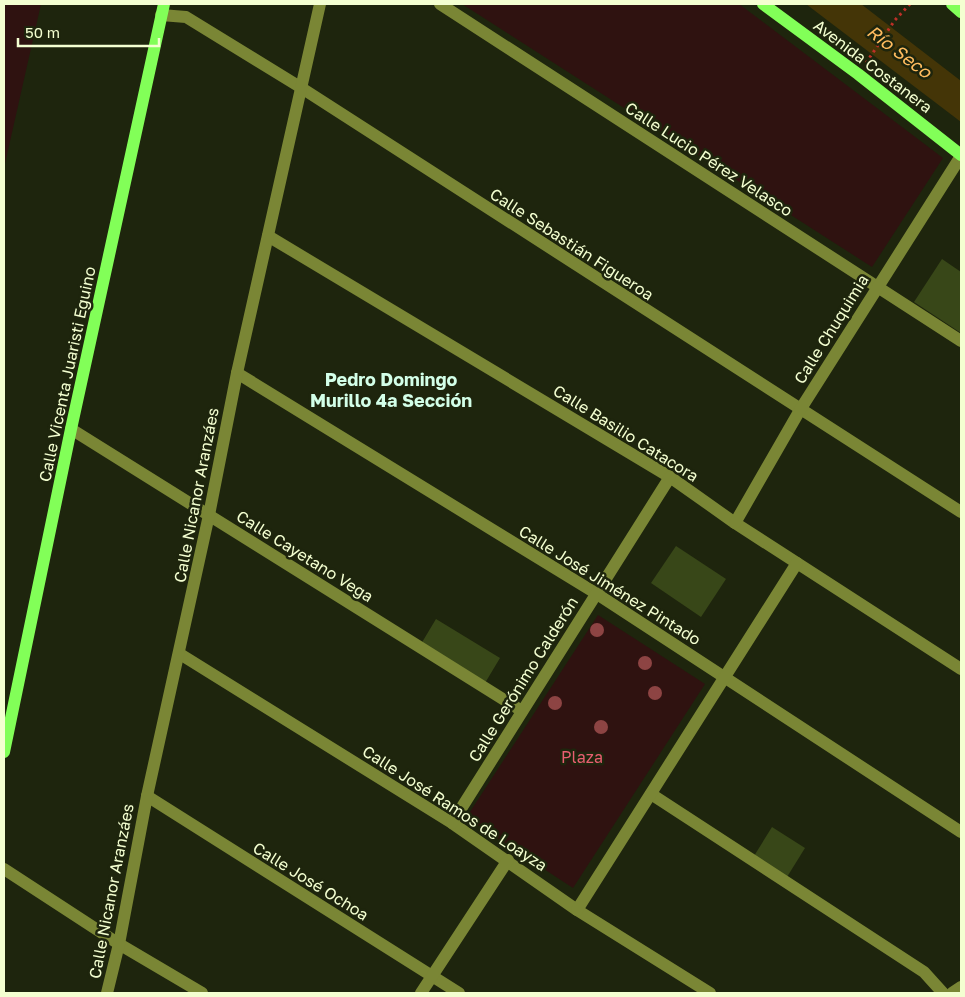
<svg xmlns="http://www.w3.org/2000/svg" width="965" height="997" font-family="'Golos Text',sans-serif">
<rect width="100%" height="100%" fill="#1e250d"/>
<g fill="#2f1210">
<path d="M 4,4 L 41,4 L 4,168 Z"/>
<path d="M 462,4 L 739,4 L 943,158 L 872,267 Z"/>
<path d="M 598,615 L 705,684 L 573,888 L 466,818 Z"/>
</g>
<path fill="#443507" d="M 806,4 L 861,4 L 961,81 L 961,122 Z"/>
<g fill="#384718">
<path d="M 942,259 L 961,272 L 961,333 L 914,302 Z"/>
<path d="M 676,546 L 726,579 L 701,617 L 651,583 Z"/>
<path d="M 436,619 L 500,658 L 485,683 L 421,644 Z"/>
<path d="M 772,827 L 805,848 L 787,877 L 754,856 Z"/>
</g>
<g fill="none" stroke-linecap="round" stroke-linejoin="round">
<path stroke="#bc3027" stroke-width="3" stroke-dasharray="2.5 4" stroke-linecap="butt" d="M 866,63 L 895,20 L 910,4"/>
<g stroke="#7a8635" stroke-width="12">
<path d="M 440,4 L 961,341"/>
<path d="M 161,15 L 186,17 L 300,87 L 961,512"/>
<path d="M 268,236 L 670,477 L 735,523 L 961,669"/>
<path d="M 237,373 L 597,594 L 961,832"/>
<path d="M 71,429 L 522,711"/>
<path d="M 735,523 L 800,410 L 961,156"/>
<path d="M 180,654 L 452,823 L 577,910 L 710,993"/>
<path d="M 651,794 L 924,972 L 943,993"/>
<path d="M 147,796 L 459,993"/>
<path d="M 452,823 L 670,477"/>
<path d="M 4,869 L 119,944 L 202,993"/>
<path d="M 577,910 L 797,563"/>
<path d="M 107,993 L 119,944 L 147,796 L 209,515 L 237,373 L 320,4"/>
<path d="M 421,993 L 508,860"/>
<path d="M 952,993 L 961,987"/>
</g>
<g stroke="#82ff58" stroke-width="12">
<path d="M 763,4 L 858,74 L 961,155"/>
<path d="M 952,4 L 961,12"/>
<path d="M 4,752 L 71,429 L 164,4"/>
</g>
</g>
<g fill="#8d4443">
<circle cx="597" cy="630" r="7"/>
<circle cx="645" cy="663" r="7"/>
<circle cx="655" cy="693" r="7"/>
<circle cx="555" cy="703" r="7"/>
<circle cx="601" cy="727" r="7"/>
</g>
<g text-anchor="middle" stroke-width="5" stroke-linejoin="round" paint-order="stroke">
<g font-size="16" fill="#f4ffd1" stroke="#1e250d">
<text transform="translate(873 66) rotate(37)" y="6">Avenida Costanera</text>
<text transform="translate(709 159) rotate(33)" y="6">Calle Lucio Pérez Velasco</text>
<text transform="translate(572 244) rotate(33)" y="6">Calle Sebastián Figueroa</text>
<text transform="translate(831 329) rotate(-58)" y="6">Calle Chuquimia</text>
<text transform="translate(67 374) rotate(-78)" y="6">Calle Vicenta Juaristi Eguino</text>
<text transform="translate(626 433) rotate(32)" y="6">Calle Basilio Catacora</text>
<text transform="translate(196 495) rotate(-79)" y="6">Calle Nicanor Aranzáes</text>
<text transform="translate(305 556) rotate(32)" y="6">Calle Cayetano Vega</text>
<text transform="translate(610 585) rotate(32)" y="6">Calle José Jiménez Pintado</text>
<text transform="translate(523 679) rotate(-58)" y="6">Calle Gerónimo Calderón</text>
<text transform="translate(455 808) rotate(33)" y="6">Calle José Ramos de Loayza</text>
<text transform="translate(311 881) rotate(32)" y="6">Calle José Ochoa</text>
<text transform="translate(111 891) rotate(-79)" y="6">Calle Nicanor Aranzáes</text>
</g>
<g font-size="16" fill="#e75e70" stroke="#1e250d">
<text x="582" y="763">Plaza</text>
</g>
<g font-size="18" font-style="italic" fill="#ffbc5f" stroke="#1e250d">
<text transform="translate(899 52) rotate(37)" y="6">Río Seco</text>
</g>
<g font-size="18" font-weight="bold" fill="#d3ffe8" stroke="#1e250d">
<text x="391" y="386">Pedro Domingo<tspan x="391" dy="21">Murillo 4ª Sección</tspan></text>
</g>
</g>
<rect width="965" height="997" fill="none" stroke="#f4ffd1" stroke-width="10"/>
<path d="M18 38v8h141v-8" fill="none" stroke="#f4ffd1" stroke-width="2.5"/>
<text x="25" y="38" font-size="15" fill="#f4ffd1" stroke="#1e250d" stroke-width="4" paint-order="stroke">50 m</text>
</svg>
